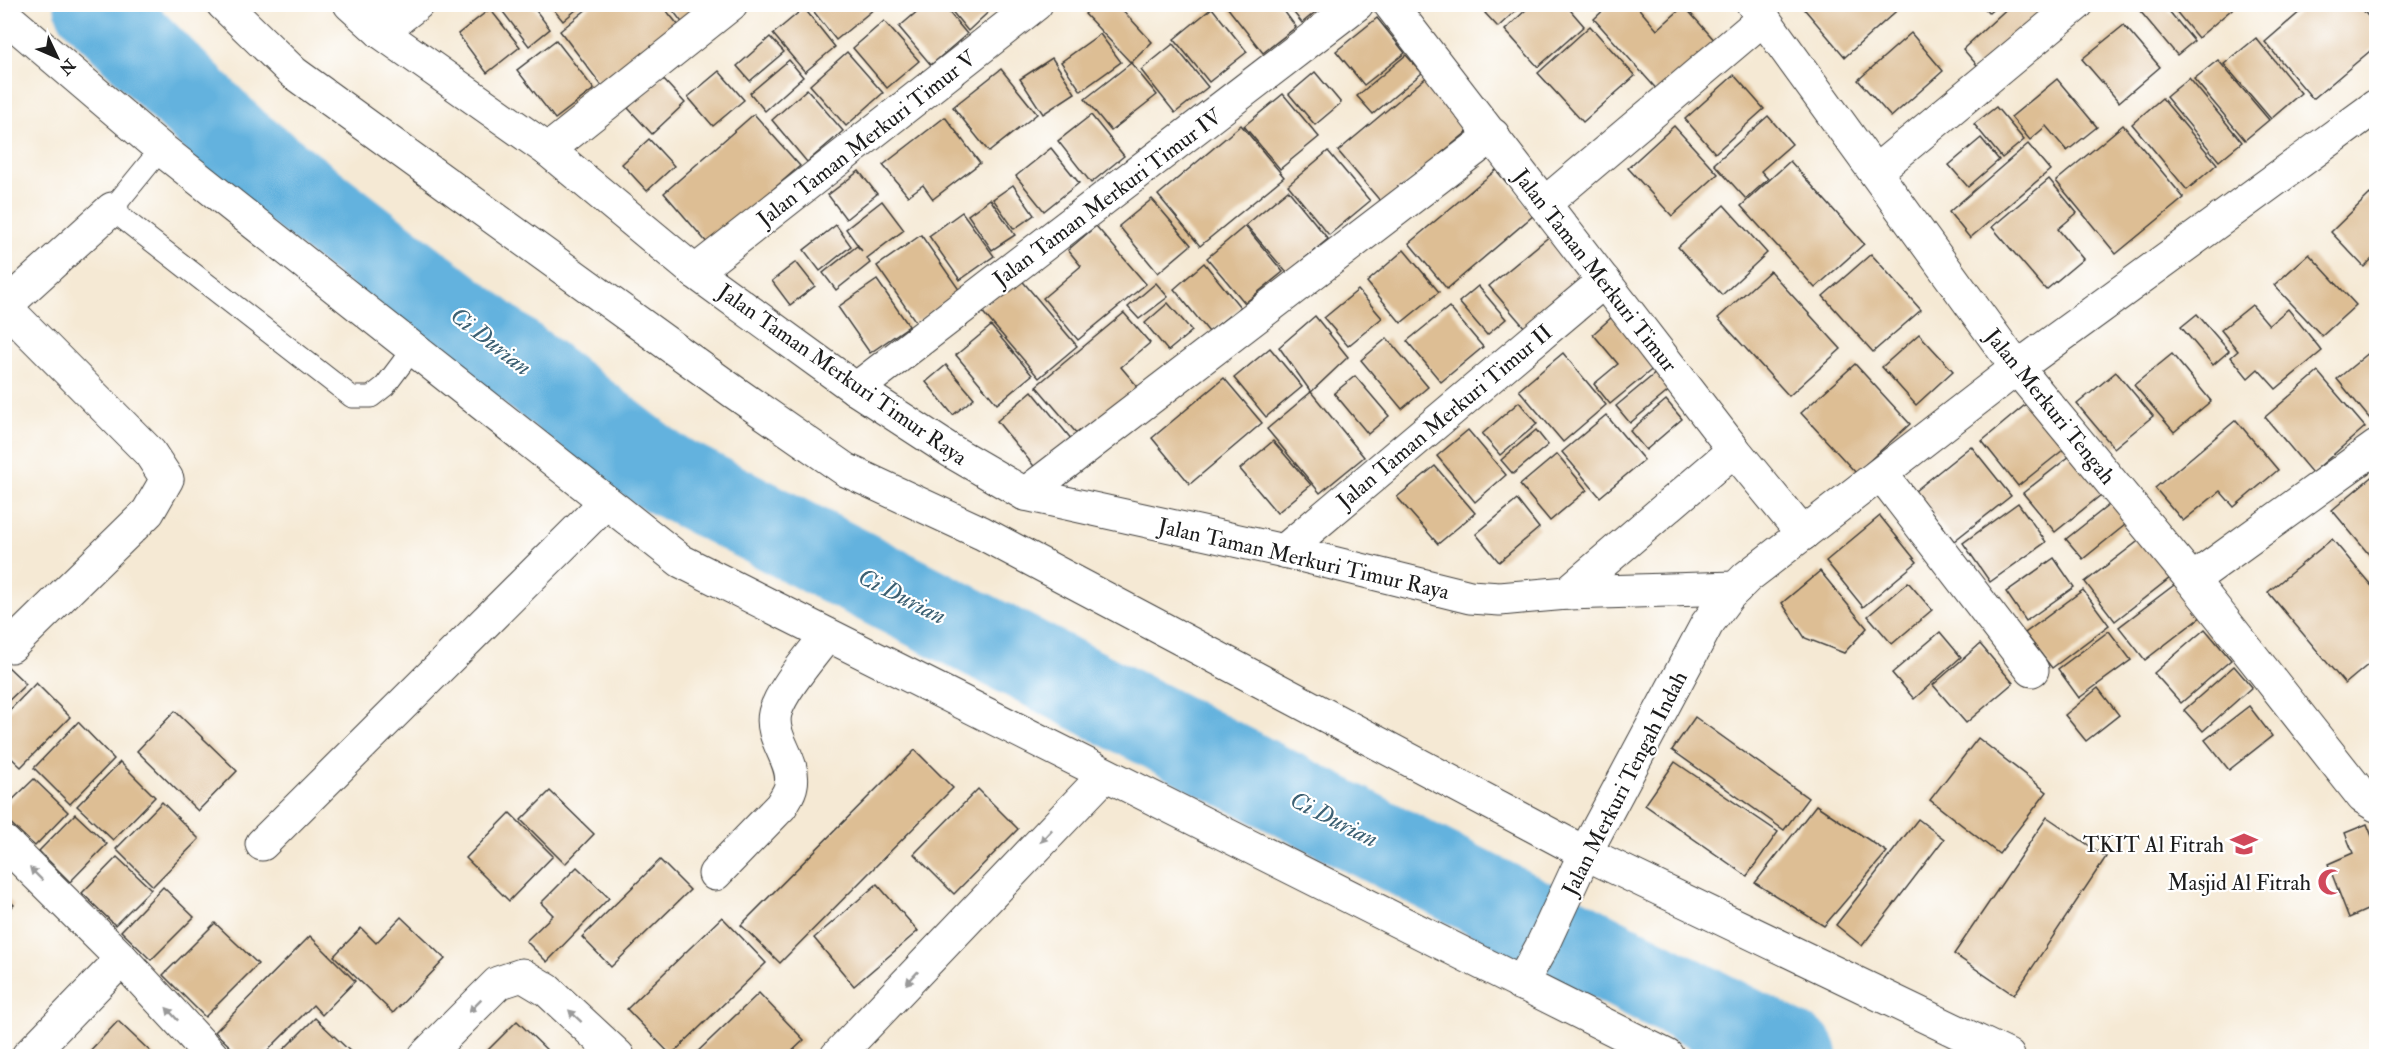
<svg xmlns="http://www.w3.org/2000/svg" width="2381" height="1061" font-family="'IM FELL Double Pica',serif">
<rect width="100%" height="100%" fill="#fff"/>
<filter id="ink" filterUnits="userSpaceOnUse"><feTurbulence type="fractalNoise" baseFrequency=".0167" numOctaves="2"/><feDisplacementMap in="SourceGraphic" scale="12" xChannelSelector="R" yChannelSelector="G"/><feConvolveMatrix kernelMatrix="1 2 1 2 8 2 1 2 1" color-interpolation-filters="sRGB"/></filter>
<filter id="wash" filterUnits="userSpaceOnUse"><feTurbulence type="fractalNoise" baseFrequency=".008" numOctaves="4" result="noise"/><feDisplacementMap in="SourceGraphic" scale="24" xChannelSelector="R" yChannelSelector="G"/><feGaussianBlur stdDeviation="1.35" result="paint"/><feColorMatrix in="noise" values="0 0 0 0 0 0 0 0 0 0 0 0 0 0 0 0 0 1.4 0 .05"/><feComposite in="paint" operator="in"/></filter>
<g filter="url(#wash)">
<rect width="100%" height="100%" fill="#f5e9d4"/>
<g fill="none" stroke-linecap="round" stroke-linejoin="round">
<path stroke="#64b2de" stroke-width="84" d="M 96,4 L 238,145 L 658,470 L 1796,1056"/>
</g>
<g id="blocks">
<g fill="#ddbe94">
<path d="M 497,4 L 531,4 L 550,29 L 529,46 Z"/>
<path d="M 549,4 L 583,4 L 563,21 Z"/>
<path d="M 593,4 L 661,4 L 679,26 L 602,86 L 560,31 Z"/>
<path d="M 668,4 L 718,4 L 687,29 Z"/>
<path d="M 816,4 L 880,4 L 836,40 L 811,8 Z"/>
<path d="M 926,4 L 942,4 L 967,34 L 931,65 L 899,27 Z"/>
<path d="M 946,4 L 997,4 L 968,31 Z"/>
<path d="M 1095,4 L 1117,4 L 1152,42 L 1131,63 L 1085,14 Z"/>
<path d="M 1230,4 L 1279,4 L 1296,27 L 1263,53 L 1227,7 Z"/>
<path d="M 1287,4 L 1325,4 L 1302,23 Z"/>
<path d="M 1495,4 L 1523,4 L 1498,27 L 1485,13 Z"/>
<path d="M 1532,4 L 1565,4 L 1584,26 L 1538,67 L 1505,30 Z"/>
<path d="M 1610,4 L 1635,4 L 1657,30 L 1684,6 L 1717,43 L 1660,93 L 1594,19 Z"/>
<path d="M 1800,4 L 1904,4 L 1845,57 Z"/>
<path d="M 1981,4 L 1999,4 L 1989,13 Z"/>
<path d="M 2012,4 L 2041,4 L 2049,14 L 1983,72 L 1963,49 Z"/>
<path d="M 2147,4 L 2163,4 L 2194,41 L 2177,55 L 2140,11 Z"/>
<path d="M 2170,4 L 2238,4 L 2198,38 Z"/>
<path d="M 2309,4 L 2358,4 L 2376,26 L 2376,46 L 2313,99 L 2265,42 Z"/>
<path d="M 804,8 L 835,47 L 805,72 L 773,34 Z"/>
<path d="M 1212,8 L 1247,52 L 1209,82 L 1174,39 Z"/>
<path d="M 490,9 L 520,47 L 487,73 L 458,34 Z"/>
<path d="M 1377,18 L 1405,53 L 1364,85 L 1336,51 Z"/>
<path d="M 884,21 L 919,61 L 887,88 L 853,48 Z"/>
<path d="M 2124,25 L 2160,67 L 2119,102 L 2082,59 Z"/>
<path d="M 1590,26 L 1635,76 L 1583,122 L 1538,73 Z"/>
<path d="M 1911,33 L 1943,71 L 1891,117 L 1858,80 Z"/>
<path d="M 1100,34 L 1121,62 L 1081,91 L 1061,62 Z"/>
<path d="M 770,37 L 784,52 L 750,81 L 737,66 Z"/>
<path d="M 2256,38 L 2301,93 L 2271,119 L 2224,64 Z"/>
<path d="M 556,40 L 594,89 L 555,119 L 517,70 Z"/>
<path d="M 1173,44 L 1208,87 L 1175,113 L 1141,70 Z"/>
<path d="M 847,52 L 883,93 L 846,126 L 810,85 Z"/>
<path d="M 1406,55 L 1422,73 L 1373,114 L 1357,96 Z"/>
<path d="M 1052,58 L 1075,93 L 1043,114 L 1020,79 Z"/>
<path d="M 789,60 L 803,77 L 765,111 L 750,93 Z"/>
<path d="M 2218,60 L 2269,120 L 2245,140 L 2194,79 Z"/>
<path d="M 1131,63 L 1157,95 L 1111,131 L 1085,99 Z"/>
<path d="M 1001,69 L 1037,114 L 989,152 L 953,107 Z"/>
<path d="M 719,71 L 744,100 L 713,126 L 688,97 Z"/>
<path d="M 1315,72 L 1341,103 L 1315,125 L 1289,94 Z"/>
<path d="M 1429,75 L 1473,127 L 1382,203 L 1338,151 Z"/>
<path d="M 1734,75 L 1764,109 L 1715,153 L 1685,119 Z"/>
<path d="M 661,77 L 685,103 L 652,134 L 628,108 Z"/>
<path d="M 2189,78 L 2242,142 L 2219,161 L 2166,97 Z"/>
<path d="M 2057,79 L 2097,127 L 2067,151 L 2046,126 L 2030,140 L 2011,117 Z"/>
<path d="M 807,89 L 843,131 L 807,162 L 772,120 Z"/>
<path d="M 1283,94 L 1319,137 L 1280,169 L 1244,126 Z"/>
<path d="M 2162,98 L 2217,164 L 2187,190 L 2132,124 Z"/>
<path d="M 1996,107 L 2024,140 L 2002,158 L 1974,124 Z"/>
<path d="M 754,114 L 800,166 L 709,245 L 664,193 Z"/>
<path d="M 1091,115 L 1124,156 L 1091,183 L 1058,141 Z"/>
<path d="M 1768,116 L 1792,144 L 1761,171 L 1768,179 L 1746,199 L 1714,164 Z"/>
<path d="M 945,117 L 980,163 L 933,199 L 923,185 L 908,196 L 883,165 Z"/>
<path d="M 1241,125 L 1284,177 L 1200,246 L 1158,195 Z"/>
<path d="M 2123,125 L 2184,198 L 2116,254 L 2056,181 Z"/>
<path d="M 1674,126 L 1718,174 L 1672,216 L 1628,168 Z"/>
<path d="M 1981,138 L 1999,160 L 1968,187 L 1949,165 Z"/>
<path d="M 649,139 L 674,166 L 647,191 L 622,164 Z"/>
<path d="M 2028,144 L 2050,170 L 1970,238 L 1949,212 Z"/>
<path d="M 1051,148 L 1079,183 L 1044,211 L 1016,176 Z"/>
<path d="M 1328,151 L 1370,201 L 1329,235 L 1288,185 Z"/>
<path d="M 1790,161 L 1864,244 L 1815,288 L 1741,206 Z"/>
<path d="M 1496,170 L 1534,215 L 1447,289 L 1409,243 Z"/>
<path d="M 859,171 L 877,194 L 846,219 L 828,195 Z"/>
<path d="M 2049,179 L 2077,213 L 2058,229 L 2083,259 L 2046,290 L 1992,227 Z"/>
<path d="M 1013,185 L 1034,215 L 1014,229 L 993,199 Z"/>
<path d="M 1288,190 L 1328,239 L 1287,273 L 1246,225 Z"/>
<path d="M 2370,194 L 2376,200 L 2376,255 L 2364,267 L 2331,232 Z"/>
<path d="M 990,199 L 1015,235 L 992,250 L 968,215 Z"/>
<path d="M 1152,199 L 1191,245 L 1158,273 L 1119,226 Z"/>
<path d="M 882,201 L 904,230 L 867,258 L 870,263 L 836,290 L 823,273 L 857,246 L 862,251 L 846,229 Z"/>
<path d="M 1724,205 L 1767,253 L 1722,295 L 1678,247 Z"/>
<path d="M 962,212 L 994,256 L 960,280 L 929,236 Z"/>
<path d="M 836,225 L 851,246 L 820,271 L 804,250 Z"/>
<path d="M 1096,226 L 1146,284 L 1078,340 L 1043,298 L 1081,266 L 1068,250 Z"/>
<path d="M 1245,226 L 1283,272 L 1245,303 L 1207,258 Z"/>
<path d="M 921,235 L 960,291 L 916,322 L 877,266 Z"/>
<path d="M 1551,235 L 1586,277 L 1525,328 L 1489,286 Z"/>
<path d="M 1404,250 L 1439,292 L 1401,323 L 1367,282 Z"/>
<path d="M 1871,254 L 1921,310 L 1873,352 L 1823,296 Z"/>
<path d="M 2309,254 L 2356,305 L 2322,336 L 2274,285 Z"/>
<path d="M 796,262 L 815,286 L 790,305 L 772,281 Z"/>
<path d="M 1204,263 L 1240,307 L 1209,332 L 1174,289 Z"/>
<path d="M 1770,271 L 1841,349 L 1789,396 L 1718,318 Z"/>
<path d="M 1019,277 L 1077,346 L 1039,378 L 980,309 Z"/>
<path d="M 877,280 L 909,326 L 870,353 L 838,307 Z"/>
<path d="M 1156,283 L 1168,297 L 1139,319 L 1128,307 Z"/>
<path d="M 1478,286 L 1506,319 L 1487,335 L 1459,302 Z"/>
<path d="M 1358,290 L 1382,318 L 1348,346 L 1324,318 Z"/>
<path d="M 1168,303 L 1192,331 L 1168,351 L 1145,323 Z"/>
<path d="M 2252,305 L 2269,325 L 2288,309 L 2322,351 L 2276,389 L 2258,369 L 2248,378 L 2231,357 L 2238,351 L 2221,330 Z"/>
<path d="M 1449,307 L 1483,347 L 1441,382 L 1407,341 Z"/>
<path d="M 1124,313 L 1150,343 L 1121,367 L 1143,393 L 1084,442 L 1036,386 Z"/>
<path d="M 2197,314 L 2229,351 L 2213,365 L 2181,327 Z"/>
<path d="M 1315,316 L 1348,357 L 1311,392 L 1279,347 Z"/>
<path d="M 1613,316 L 1655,367 L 1610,404 L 1594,384 L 1618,364 L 1593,334 Z"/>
<path d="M 991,326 L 1032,375 L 997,404 L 956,355 Z"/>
<path d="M 1919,334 L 1953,371 L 1916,405 L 1882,367 Z"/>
<path d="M 1387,338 L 1428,387 L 1402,409 L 1361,360 Z"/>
<path d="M 2376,347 L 2376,413 L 2370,419 L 2337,379 Z"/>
<path d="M 1270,348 L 1302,387 L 1266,417 L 1234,378 Z"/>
<path d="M 1563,353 L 1606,405 L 1563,442 L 1519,390 Z"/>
<path d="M 2172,354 L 2211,401 L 2174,432 L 2134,385 Z"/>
<path d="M 1855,364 L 1910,424 L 1856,473 L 1801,413 Z"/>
<path d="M 946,365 L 974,398 L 953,415 L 926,382 Z"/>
<path d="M 1657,372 L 1671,389 L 1630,423 L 1616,406 Z"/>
<path d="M 2116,372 L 2153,416 L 2114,448 L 2077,404 Z"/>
<path d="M 2318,372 L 2365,427 L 2312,473 L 2265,417 Z"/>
<path d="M 1355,376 L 1389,416 L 1368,434 L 1334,393 Z"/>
<path d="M 1224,378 L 1262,423 L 1190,484 L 1152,438 Z"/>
<path d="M 1032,391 L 1077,446 L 1042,476 L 997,421 Z"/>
<path d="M 1311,392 L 1364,457 L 1320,493 L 1267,429 Z"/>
<path d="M 1666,400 L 1682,419 L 1646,450 L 1630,431 Z"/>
<path d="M 2031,400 L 2068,446 L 2018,486 L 1982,441 Z"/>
<path d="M 1519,402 L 1537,424 L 1500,455 L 1482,434 Z"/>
<path d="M 1606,415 L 1644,460 L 1600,497 L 1562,452 Z"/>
<path d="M 2236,420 L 2278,470 L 2234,507 L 2220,491 L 2183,521 L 2155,488 Z"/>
<path d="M 1468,430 L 1506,475 L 1475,502 L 1437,456 Z"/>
<path d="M 1536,430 L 1548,445 L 1513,474 L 1501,460 Z"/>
<path d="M 1273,441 L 1311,485 L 1277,513 L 1240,469 Z"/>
<path d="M 1971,446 L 2011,496 L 1954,541 L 1915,491 Z"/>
<path d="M 2075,452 L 2106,491 L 2055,532 L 2023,493 Z"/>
<path d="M 1557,454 L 1587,490 L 1550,521 L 1520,485 Z"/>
<path d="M 1435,466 L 1475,513 L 1438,544 L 1397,497 Z"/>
<path d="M 2376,473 L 2376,563 L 2332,510 Z"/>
<path d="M 1517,500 L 1539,528 L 1499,562 L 1476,534 Z"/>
<path d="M 2114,501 L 2130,521 L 2083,559 L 2066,539 Z"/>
<path d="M 2018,503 L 2046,542 L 1990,582 L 1963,543 Z"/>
<path d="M 1880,516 L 1917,562 L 1863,607 L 1826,561 Z"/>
<path d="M 2145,536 L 2175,574 L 2115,621 L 2085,582 Z"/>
<path d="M 2332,539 L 2376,591 L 2376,658 L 2345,684 L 2268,592 Z"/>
<path d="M 2054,558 L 2074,587 L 2026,621 L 2006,592 Z"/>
<path d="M 1820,571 L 1867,628 L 1844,653 L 1805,638 L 1782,603 Z"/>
<path d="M 2182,579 L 2207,612 L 2145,660 L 2119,627 Z"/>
<path d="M 1908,582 L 1932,610 L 1892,644 L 1868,616 Z"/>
<path d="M 2083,590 L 2109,625 L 2052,668 L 2025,633 Z"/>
<path d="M 2205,629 L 2231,660 L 2181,703 L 2154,673 Z"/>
<path d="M 2109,631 L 2131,660 L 2079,698 L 2058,669 Z"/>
<path d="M 1940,632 L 1961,657 L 1914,699 L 1892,673 Z"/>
<path d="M 1980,644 L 2013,683 L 1966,723 L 1933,685 Z"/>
<path d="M 4,663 L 26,684 L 4,705 Z"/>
<path d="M 2234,666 L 2252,687 L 2203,731 L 2184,710 Z"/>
<path d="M 36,683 L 70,717 L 21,767 L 4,751 L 4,716 Z"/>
<path d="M 2098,688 L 2119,715 L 2086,741 L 2065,715 Z"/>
<path d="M 2249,706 L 2272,736 L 2229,770 L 2205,740 Z"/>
<path d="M 175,711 L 237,771 L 198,811 L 137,751 Z"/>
<path d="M 1695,717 L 1808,798 L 1784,830 L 1672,750 Z"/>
<path d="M 78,722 L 114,759 L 70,804 L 34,768 Z"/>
<path d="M 1978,738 L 2047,792 L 1999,854 L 1930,800 Z"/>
<path d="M 915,750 L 953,788 L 780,963 L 741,925 Z"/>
<path d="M 120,762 L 155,797 L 113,840 L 77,806 Z"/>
<path d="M 1675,762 L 1778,832 L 1747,876 L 1645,805 Z"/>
<path d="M 34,779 L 68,812 L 35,846 L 4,817 L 4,808 Z"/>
<path d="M 978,789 L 1018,829 L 954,894 L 914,854 Z"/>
<path d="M 550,791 L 594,834 L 565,864 L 521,820 Z"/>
<path d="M 162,802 L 199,839 L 153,886 L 116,849 Z"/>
<path d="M 1816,805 L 1887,852 L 1824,926 L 1755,883 Z"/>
<path d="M 510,813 L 553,856 L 509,901 L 466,858 Z"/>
<path d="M 75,814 L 107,844 L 70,882 L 39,851 Z"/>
<path d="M 2047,817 L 2106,857 L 2014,995 L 1954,954 Z"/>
<path d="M 1918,819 L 1944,839 L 1862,946 L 1836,925 Z"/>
<path d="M 2367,824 L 2376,846 L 2376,906 L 2349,918 L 2328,864 L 2353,853 L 2345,833 Z"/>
<path d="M 117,857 L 151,889 L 115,925 L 82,893 Z"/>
<path d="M 660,860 L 690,890 L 611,967 L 582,937 Z"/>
<path d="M 577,867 L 609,898 L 547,962 L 526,941 L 553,915 L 541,903 Z"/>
<path d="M 877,884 L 918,931 L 854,986 L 814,938 Z"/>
<path d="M 163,887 L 194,917 L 151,960 L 121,931 Z"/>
<path d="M 4,895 L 14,905 L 4,914 Z"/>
<path d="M 401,917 L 445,959 L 393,1013 L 334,956 L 361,928 L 376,943 Z"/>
<path d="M 722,917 L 766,963 L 671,1055 L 627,1009 Z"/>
<path d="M 215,923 L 258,964 L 205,1017 L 163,975 Z"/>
<path d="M 310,936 L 355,981 L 322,1015 L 313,1005 L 262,1056 L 240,1056 L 215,1032 Z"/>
<path d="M 759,993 L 804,1040 L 787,1056 L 693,1056 Z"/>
<path d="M 315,1018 L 355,1056 L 277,1056 Z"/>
<path d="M 118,1021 L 155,1056 L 85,1056 Z"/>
<path d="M 517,1021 L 553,1056 L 482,1056 Z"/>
</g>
</g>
</g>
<g filter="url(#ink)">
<use href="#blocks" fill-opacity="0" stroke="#3d3b38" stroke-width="1.5"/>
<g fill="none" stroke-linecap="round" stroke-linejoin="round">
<defs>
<path id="lane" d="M 161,149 L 112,209 L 121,217 L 352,397 L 371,397 L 385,386 L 412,350"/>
<g id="street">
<path d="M 223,4 L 294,73 L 734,392 L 846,470 L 982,533 L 1585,853 L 2008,1056"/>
<path d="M 350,4 L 381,32 L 548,150 L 695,272 L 856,389 L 951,451 L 1025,494 L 1284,551 L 1470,597 L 1500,599 L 1567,593 L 1736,588"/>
<path d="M 1390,4 L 1734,450 L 1803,534"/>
<path d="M 1753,4 L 2017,368 L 2192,580 L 2363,797 L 2376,805"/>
<path d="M 4,15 L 161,149 L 681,561 L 1667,1056"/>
<path d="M 381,32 L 417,4"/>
<path d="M 548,150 L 731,4"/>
<path d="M 1875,172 L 2077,4"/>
<path d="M 1544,204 L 1764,18"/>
<path d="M 695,272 L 1036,4"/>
<path d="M 4,307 L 112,209"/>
<path d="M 5,307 L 150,453 L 167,479 L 148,512 L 11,646"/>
<path d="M 856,389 L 1357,4"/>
<path d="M 1882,475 L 2032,670"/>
<path d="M 1025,494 L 1493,135"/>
<path d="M 1284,551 L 1604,281"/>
<path d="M 2192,580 L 2376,447"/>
<path d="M 1567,593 L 1734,450"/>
<path d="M 4,842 L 122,959 L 212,1056"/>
<path d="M 262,844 L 605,503"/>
<path d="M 715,874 L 781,806 C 784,800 790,793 791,785 C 796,761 769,738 775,713 C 781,690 812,655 827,635"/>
<path d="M 1521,984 L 1541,948 L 1585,853 L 1707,624 L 1728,596 L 1747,577 L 2017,368 L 2376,106"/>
<path d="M 28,1056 L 122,959"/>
<path d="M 425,1056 L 498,983 L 522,975 L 547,990 L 618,1056"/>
<path d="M 837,1056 L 1105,775"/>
</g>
</defs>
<use href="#lane" stroke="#3d3b38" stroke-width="23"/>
<use href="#street" stroke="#3d3b38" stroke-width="35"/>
<use href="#lane" stroke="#fff" stroke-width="21"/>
<use href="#street" stroke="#fff" stroke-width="33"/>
</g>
<defs><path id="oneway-solid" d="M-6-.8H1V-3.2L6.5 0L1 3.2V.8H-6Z" transform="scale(1.5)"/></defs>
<g fill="#999">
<use href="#oneway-solid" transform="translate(1046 836) rotate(133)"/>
<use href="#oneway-solid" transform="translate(36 874) rotate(-135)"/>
<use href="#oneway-solid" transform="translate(912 978) rotate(133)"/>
<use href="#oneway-solid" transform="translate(475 1006) rotate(135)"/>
<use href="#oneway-solid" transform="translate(172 1014) rotate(-133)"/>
<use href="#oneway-solid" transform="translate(575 1016) rotate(-137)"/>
</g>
</g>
<defs>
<symbol id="school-bare" viewBox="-9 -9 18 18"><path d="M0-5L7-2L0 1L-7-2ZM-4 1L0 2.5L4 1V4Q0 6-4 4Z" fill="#d1495b" stroke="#fff" stroke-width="2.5" paint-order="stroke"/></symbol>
<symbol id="mosque-bare" viewBox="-9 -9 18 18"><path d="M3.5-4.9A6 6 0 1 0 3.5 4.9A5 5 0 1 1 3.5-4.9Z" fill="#d1495b" stroke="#fff" stroke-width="2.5" paint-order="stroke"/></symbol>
</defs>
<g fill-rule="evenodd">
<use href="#school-bare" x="2225" y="825" width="38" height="38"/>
<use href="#mosque-bare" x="2312" y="863" width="38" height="38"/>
</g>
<g text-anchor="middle" stroke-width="4.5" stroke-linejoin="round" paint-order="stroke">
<g font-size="22" fill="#1c1c1c" stroke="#fff">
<text transform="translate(866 138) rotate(-38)" y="8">Jalan Taman Merkuri Timur V</text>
<text transform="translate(1107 197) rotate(-37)" y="8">Jalan Taman Merkuri Timur IV</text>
<text transform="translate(1596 270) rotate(52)" y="8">Jalan Taman Merkuri Timur</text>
<text transform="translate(843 374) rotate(35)" y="8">Jalan Taman Merkuri Timur Raya</text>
<text transform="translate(2051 406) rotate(51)" y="8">Jalan Merkuri Tengah</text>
<text transform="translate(1444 416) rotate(-40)" y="8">Jalan Taman Merkuri Timur II</text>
<text transform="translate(1304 558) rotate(13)" y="8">Jalan Taman Merkuri Timur Raya</text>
<text transform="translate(1624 783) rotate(-63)" y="8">Jalan Merkuri Tengah Indah</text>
</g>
<g font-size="22" fill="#1c1c1c" stroke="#fff" text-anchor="end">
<text x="2224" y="852">TKIT Al Fitrah</text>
<text x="2311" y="890">Masjid Al Fitrah</text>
</g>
<g font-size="24" font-style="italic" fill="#3c6073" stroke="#fff">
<text transform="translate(491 341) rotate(38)" y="8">Ci Durian</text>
<text transform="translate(902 596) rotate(27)" y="8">Ci Durian</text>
<text transform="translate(1334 819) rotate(27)" y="8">Ci Durian</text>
</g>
</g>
<rect width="2381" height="1061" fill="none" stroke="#fff" stroke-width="24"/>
<g transform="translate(57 57) rotate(134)" stroke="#ffffff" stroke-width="4.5" paint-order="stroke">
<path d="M0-4.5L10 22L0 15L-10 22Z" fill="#1c1c1c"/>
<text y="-9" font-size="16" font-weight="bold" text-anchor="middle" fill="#1c1c1c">N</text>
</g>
</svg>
